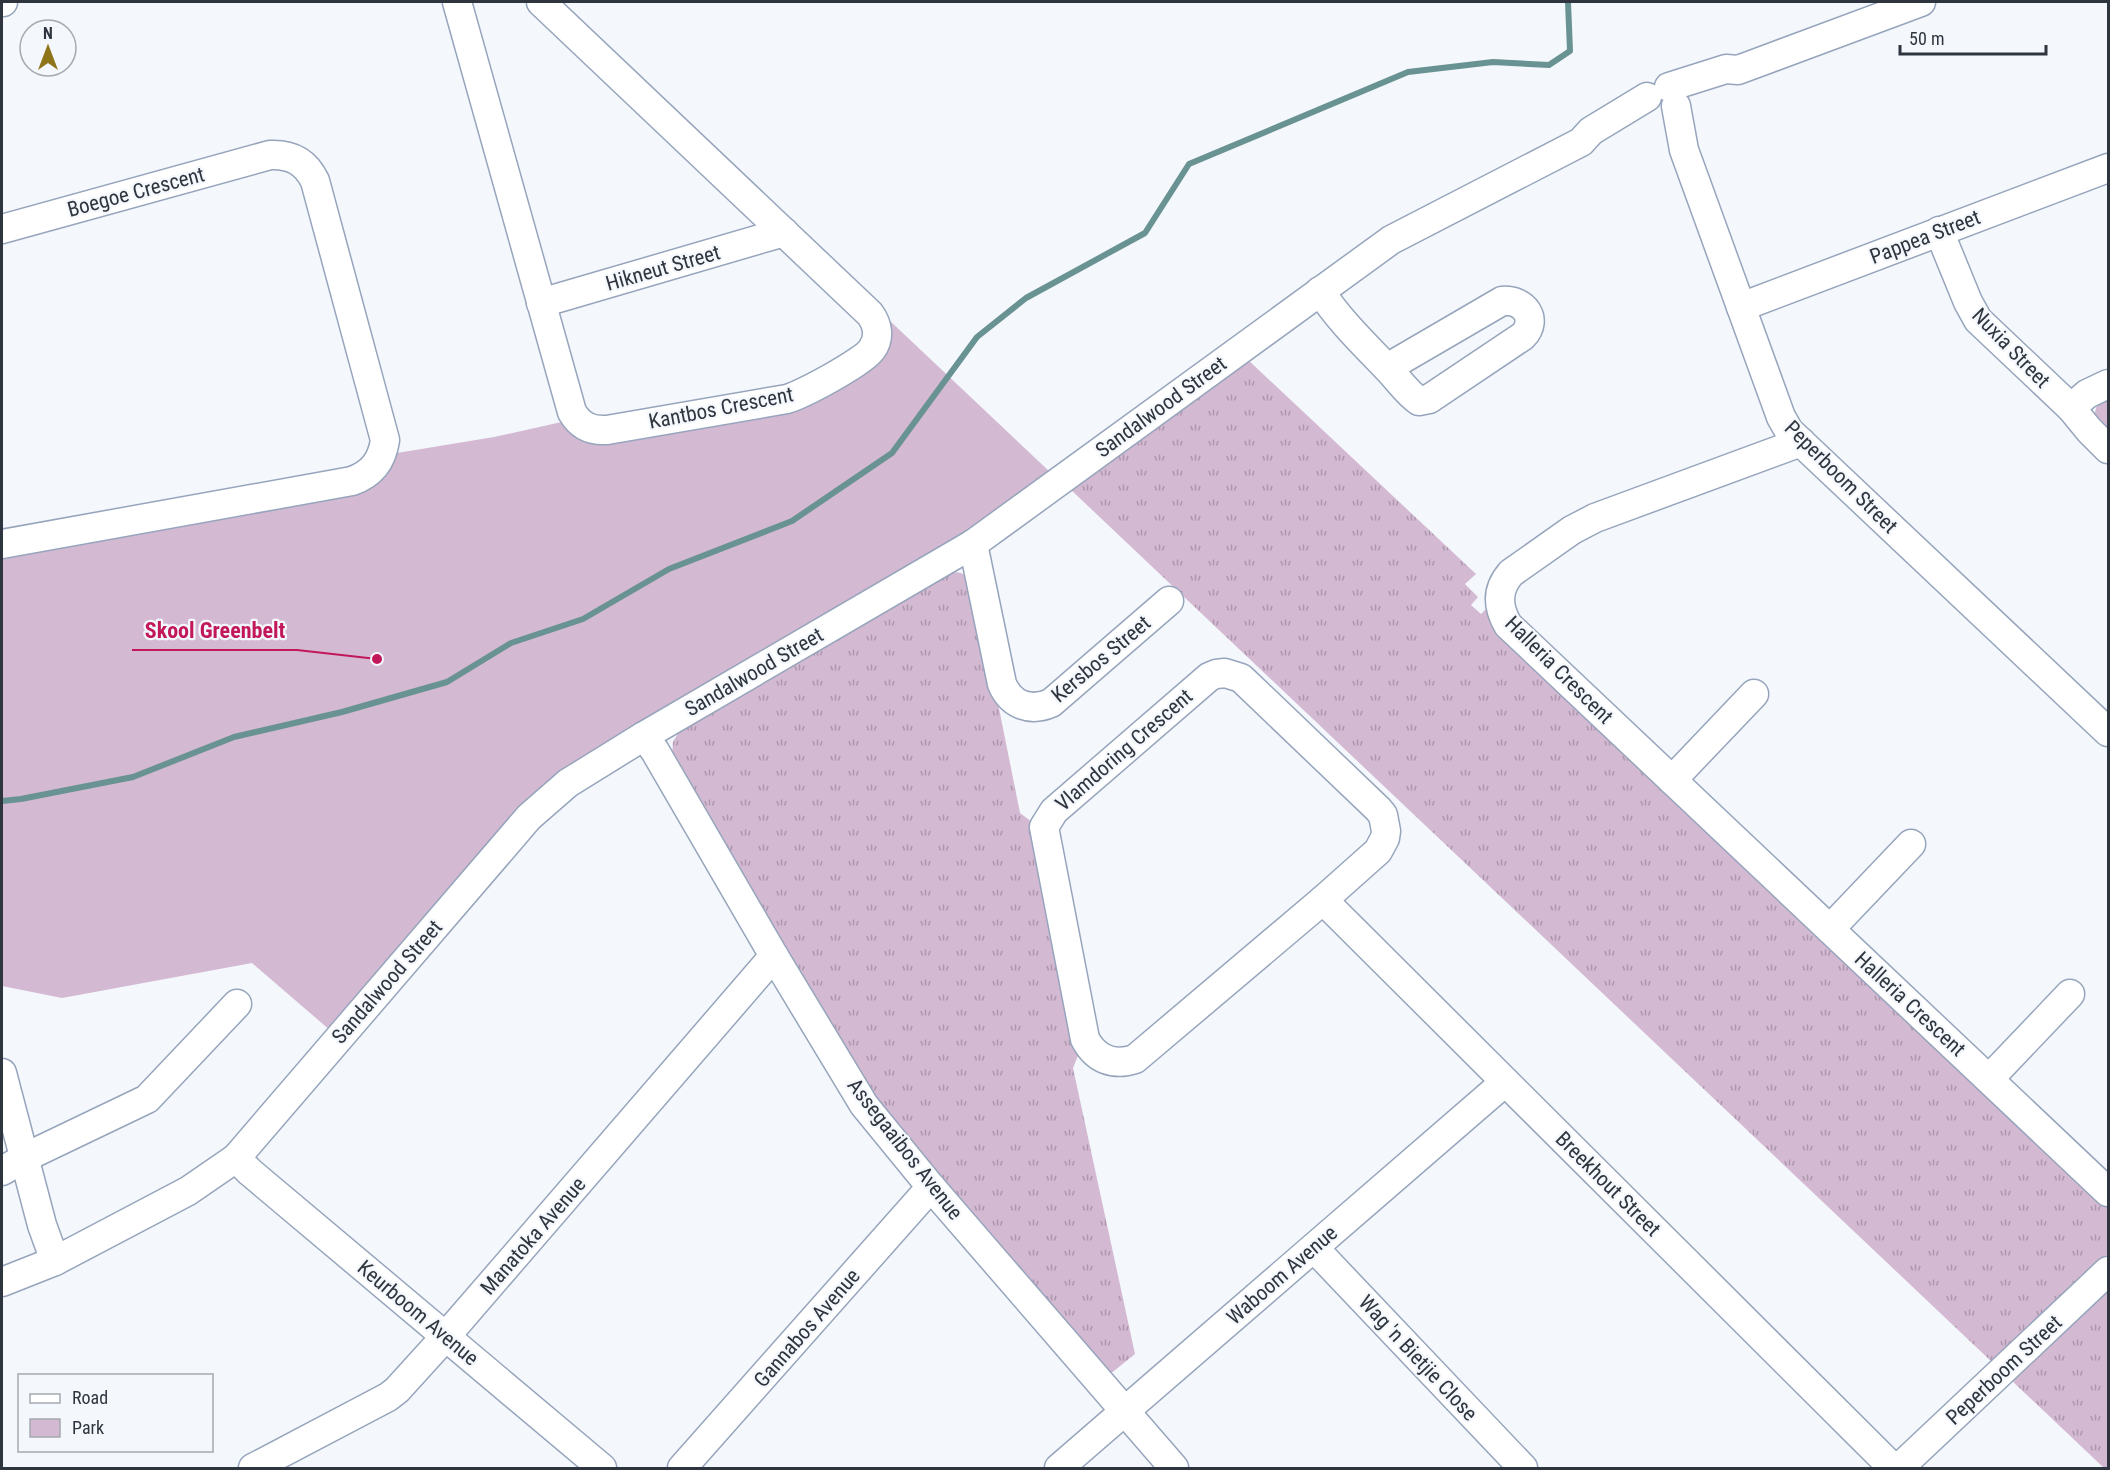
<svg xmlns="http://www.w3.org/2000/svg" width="2110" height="1470" font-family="'Roboto Condensed',sans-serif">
<defs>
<pattern id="grass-tufts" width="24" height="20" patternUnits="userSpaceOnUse" patternTransform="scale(1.5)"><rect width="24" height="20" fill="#d4b9d3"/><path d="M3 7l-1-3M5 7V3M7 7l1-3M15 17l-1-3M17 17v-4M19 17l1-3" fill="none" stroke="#ac97ad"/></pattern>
</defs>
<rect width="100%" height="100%" fill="#f4f7fc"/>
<g fill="url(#grass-tufts)">
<path d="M 1247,359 L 1476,574 L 1465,584 L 1478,597 L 1471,605 L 1481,614 L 1489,606 L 1499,628 L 2108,1206 L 2108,1254 L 1993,1363 L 1069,488 Z"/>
<path d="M 952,572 C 966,572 970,578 975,589 L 1020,813 L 1036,825 L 1081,1048 L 1073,1068 L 1135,1354 L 1109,1375 L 877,1107 L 672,756 L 673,742 L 680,730 Z"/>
<path d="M 2108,1286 L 2108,1468 L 2104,1468 L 2010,1379 Z"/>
</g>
<g fill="#d4b9d3">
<path d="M 889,320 L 1050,472 L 946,545 L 580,759 L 331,1031 L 252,963 L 62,998 L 2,986 L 2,558 L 354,493 C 376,487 390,475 397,453 L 494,437 L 566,421 L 774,410 L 889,325 Z"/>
<path d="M 2108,394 L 2108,437 L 2094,415 L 2098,402 Z"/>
</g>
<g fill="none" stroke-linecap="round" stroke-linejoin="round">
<path stroke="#699293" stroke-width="6" d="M 2,801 L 21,799 L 133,777 L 234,737 L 342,712 L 447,682 L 511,643 L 583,619 L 669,569 L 792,521 L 892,453 L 977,337 L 1026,298 L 1145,233 L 1189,164 L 1408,72 L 1493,62 L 1549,65 L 1570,51 L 1568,2"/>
<defs>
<g id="minor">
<path d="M 2,2 L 3,2"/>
<path d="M 457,2 L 572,412 C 580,426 591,431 607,430 L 787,399 C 803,394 864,362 872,349 C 880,338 878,325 870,314 L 541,2"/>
<path d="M 1669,87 L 1726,69 L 1738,70 L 1921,2"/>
<path d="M 1676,106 L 1684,150 L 1781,417 L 1789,431 L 2108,732"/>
<path d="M 2,229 L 270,155 C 291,154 306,162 315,181 L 385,440 C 382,461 372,474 352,481 L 2,544"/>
<path d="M 1939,231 L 1968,302 L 1978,320 L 2071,408 L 2089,430 L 2108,449"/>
<path d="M 1320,291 C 1340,321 1362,342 1387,368 C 1398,379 1407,393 1419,401 L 1429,399 L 1523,336 C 1539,319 1524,299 1502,301 L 1387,368"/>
<path d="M 541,303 L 784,232"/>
<path d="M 1741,307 L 2108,168"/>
<path d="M 2071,408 L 2087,394 L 2108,384"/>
<path d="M 1801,442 L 1595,518 L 1572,530 L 1511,573 C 1497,589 1497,606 1508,625 L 2108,1192"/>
<path d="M 973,544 L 1002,684 C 1011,705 1030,712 1051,703 L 1169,601"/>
<path d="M 1225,673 L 1241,678 L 1378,809 L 1383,815 L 1386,831 L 1385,838 L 1378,851 L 1323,900 L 1135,1059 C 1114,1066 1096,1060 1085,1039 L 1044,827 L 1054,811 L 1209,677 L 1216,674 Z"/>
<path d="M 644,736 L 655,751 L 774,956 L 864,1105 L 931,1187 L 1174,1468"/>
<path d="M 1672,780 L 1754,694"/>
<path d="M 1323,900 L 1893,1468"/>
<path d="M 1830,929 L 1911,844"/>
<path d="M 2,1073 L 42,1225 L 55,1261"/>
<path d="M 1989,1079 L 2070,994"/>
<path d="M 236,1158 L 250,1172 L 602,1468"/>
<path d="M 2,1171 L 26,1157 L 147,1099 L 237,1004"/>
<path d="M 1314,1248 L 1523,1468"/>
<path d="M 2,1282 L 55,1261 L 188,1191 L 236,1158 L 529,817 L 568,783 L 644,736 L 973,544 L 1391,240 L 1581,142 L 1591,131 L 1647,97"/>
<path d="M 253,1468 L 388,1397 L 397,1390 L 446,1336 L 774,956"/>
<path d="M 682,1468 L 931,1187"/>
<path d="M 1059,1468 L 1505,1082"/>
<path d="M 1899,1468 L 2108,1271"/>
</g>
</defs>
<use href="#minor" stroke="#97a5bc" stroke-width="31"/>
<use href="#minor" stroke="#fff" stroke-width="28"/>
</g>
<g text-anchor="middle" stroke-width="4.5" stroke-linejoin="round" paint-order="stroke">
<g font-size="21" fill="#2f353e" stroke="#f4f7fc">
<text transform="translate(136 192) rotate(-15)" y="7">Boegoe Crescent</text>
<text transform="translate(1925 237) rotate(-21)" y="7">Pappea Street</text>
<text transform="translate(663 268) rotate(-16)" y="7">Hikneut Street</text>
<text transform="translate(2011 348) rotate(46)" y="7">Nuxia Street</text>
<text transform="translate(1161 407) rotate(-36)" y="7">Sandalwood Street</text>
<text transform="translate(721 408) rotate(-11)" y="7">Kantbos Crescent</text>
<text transform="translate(1841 477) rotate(45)" y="7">Peperboom Street</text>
<text transform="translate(1101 659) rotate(-40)" y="7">Kersbos Street</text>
<text transform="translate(1559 670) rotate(45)" y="7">Halleria Crescent</text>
<text transform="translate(754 672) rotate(-30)" y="7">Sandalwood Street</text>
<text transform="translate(1124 750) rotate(-41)" y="7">Vlamdoring Crescent</text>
<text transform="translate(387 982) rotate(-49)" y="7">Sandalwood Street</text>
<text transform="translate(1910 1004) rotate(43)" y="7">Halleria Crescent</text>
<text transform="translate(905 1149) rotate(52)" y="7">Assegaaibos Avenue</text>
<text transform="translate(1608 1184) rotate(45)" y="7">Breekhout Street</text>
<text transform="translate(533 1236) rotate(-49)" y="7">Manatoka Avenue</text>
<text transform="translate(1282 1275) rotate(-41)" y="7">Waboom Avenue</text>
<text transform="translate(418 1313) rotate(40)" y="7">Keurboom Avenue</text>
<text transform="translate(807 1328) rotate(-49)" y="7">Gannabos Avenue</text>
<text transform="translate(1418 1358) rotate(47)" y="7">Wag 'n Bietjie Close</text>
<text transform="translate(2004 1370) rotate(-43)" y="7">Peperboom Street</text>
</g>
</g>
<path fill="none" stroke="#c2185b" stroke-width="2" d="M377 659L297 650H132"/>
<circle fill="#c2185b" stroke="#f4f7fc" stroke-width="2" cx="377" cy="659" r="6"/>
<g font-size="22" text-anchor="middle" font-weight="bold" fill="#c2185b" stroke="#f4f7fc" stroke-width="4.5" stroke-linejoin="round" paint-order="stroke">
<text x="215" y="638">Skool Greenbelt</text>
</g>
<rect width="2110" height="1470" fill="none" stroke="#2f353e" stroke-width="6"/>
<rect x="18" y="1374" width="195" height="78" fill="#f4f7fc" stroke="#a5a9b0" stroke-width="1.5"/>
<rect x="30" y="1394" width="30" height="9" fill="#ffffff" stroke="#a5a9b0" stroke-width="1.5"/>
<text x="72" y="1404" font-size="18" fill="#2f353e">Road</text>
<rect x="30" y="1419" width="30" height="18" fill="#d4b9d3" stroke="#a5a9b0" stroke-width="1.5"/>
<text x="72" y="1434" font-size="18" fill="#2f353e">Park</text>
<g transform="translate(48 48)"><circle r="28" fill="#f4f7fc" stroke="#a5a9b0" stroke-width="1.5"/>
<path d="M0-4.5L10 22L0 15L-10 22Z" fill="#8e751a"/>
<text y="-9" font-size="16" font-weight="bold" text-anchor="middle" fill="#2f353e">N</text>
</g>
<path d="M1900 45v9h146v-9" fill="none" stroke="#2f353e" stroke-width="3"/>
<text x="1909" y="45" font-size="18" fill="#2f353e" stroke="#f4f7fc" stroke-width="4.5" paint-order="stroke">50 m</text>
</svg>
